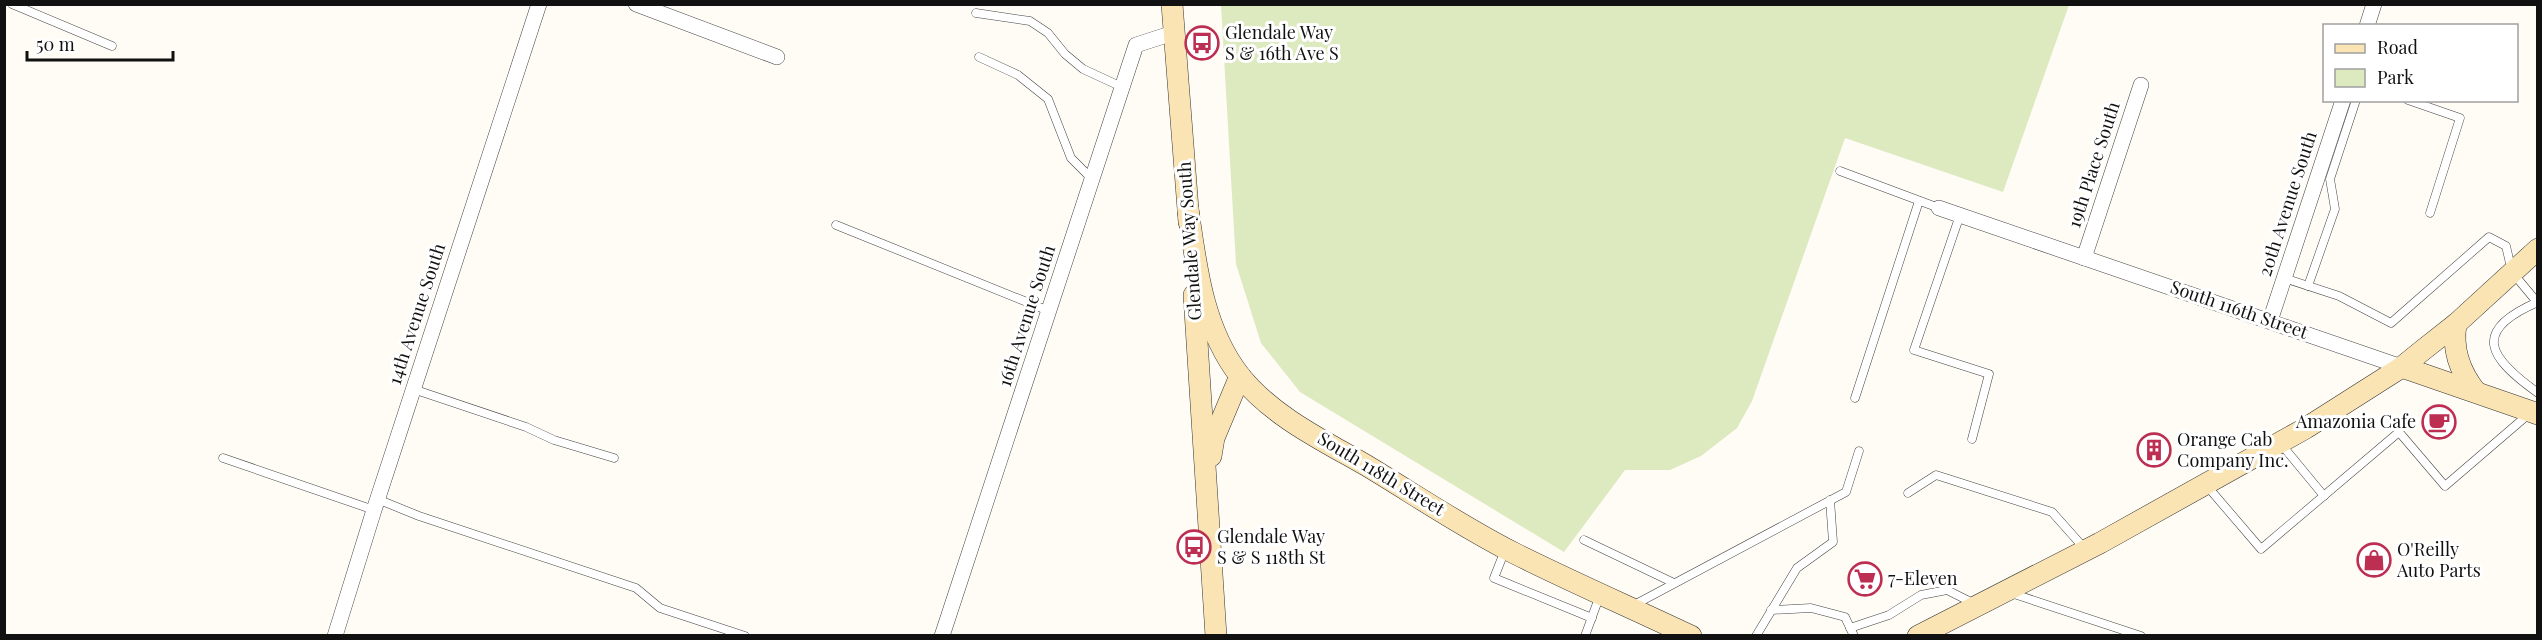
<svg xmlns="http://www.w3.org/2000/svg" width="2542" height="640" font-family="'Playfair Display',serif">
<rect width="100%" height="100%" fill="#fffbf5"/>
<path fill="#dde9bf" d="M 1221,5 L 1221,4 L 2069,5 L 2003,192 L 1845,138 L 1752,401 L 1737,428 L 1701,456 L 1670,470 L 1625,470 L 1564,552 L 1300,392 L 1261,343 L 1236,264 Z"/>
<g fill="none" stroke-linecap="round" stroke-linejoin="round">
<defs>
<g id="lane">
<path d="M 12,4 L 112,46"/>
<path d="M 976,13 L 1030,21 L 1048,33 L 1065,54 L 1083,69 L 1122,87"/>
<path d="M 979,57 L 1018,75 L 1048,99 L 1071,158 L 1092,179"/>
<path d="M 2408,100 L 2460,118 L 2430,213"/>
<path d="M 1840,171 L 1939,208"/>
<path d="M 1960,215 L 1914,350 L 1989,374 L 1972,439"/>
<path d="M 836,225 L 1049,311"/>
<path d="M 2284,278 L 2339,296 L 2391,323 L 2489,237 L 2506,246 L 2512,272 L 2537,302"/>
<path d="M 2308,286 L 2335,209 L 2330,179 L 2356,100"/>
<path d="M 2538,302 C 2470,331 2489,358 2538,393"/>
<path d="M 413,389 L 526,427 L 554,440 L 614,458"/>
<path d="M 1855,398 L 1919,201"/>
<path d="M 2281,444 L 2324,496"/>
<path d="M 223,458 L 374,510"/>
<path d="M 2207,486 L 2261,549 L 2399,432 L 2445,486 L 2530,413"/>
<path d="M 1908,493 L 1936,475 L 2052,512 L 2085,549"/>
<path d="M 377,499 L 419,516 L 636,588 L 660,608 L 745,636"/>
<path d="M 1584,540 L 1674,583"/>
<path d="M 1505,550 L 1494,578 L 1592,618"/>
<path d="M 2011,593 L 2141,636"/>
<path d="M 1634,605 L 1846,492 L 1859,451"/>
<path d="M 1771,610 L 1811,608 L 1845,617 L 1854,636"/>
<path d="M 1850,628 L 1889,615 L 1921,595 L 1947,590 L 1975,604"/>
<path d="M 1585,636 L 1600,595"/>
<path d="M 1756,636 L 1797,568 L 1833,542 L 1830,500"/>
</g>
<g id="street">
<path d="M 636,4 L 777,57"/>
<path d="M 2367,26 L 2374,4"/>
<path d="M 1939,208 L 2402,367"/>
<path d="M 2084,258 L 2141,85"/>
<path d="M 2270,321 L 2343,100"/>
<path d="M 335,636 L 374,510 L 539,4"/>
<path d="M 942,636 L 1136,45 L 1173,33"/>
</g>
<g id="secondary">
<path d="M 1172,4 L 1189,222"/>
<path d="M 1188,209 C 1196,266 1203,329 1240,376 C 1273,417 1324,441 1369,467 C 1417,496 1464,528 1514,553 C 1572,582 1632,608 1691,636"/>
<path d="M 1194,295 L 1216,636"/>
<path d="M 2456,324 C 2452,349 2460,372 2476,392"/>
<path d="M 2402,367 L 2538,414"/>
<path d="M 1211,456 L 1214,438 L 1240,376"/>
<path d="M 1918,636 L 2100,543 L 2306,428 L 2402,367 L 2423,350 L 2456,324 L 2538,249"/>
</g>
</defs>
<use href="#lane" stroke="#444" stroke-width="9"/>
<use href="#street" stroke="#444" stroke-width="16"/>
<use href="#secondary" stroke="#333" stroke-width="22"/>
<use href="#lane" stroke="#fff" stroke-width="8"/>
<use href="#street" stroke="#fff" stroke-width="15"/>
<use href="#secondary" stroke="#fbe4b4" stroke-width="21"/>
</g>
<defs>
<symbol id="bus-ring" viewBox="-11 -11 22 22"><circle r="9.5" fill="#fff" stroke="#bc2e52" stroke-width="1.5"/><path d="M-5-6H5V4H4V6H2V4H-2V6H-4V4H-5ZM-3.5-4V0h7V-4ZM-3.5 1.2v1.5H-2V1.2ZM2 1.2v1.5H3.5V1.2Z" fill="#bc2e52"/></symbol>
<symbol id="cafe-ring" viewBox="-11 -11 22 22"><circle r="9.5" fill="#fff" stroke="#bc2e52" stroke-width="1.5"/><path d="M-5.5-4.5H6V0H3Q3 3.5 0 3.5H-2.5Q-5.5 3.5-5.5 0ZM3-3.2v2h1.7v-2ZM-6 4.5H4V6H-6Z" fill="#bc2e52"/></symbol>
<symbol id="building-ring" viewBox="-11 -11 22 22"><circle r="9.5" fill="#fff" stroke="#bc2e52" stroke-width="1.5"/><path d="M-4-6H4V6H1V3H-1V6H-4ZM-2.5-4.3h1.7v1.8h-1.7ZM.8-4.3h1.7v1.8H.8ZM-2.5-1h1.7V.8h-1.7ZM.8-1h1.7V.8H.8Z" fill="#bc2e52"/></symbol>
<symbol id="shop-ring" viewBox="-11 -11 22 22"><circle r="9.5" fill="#fff" stroke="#bc2e52" stroke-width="1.5"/><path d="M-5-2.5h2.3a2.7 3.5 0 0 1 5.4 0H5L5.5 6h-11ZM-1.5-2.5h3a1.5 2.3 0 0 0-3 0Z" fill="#bc2e52"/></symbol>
<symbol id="supermarket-ring" viewBox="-11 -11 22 22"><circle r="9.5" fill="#fff" stroke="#bc2e52" stroke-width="1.5"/><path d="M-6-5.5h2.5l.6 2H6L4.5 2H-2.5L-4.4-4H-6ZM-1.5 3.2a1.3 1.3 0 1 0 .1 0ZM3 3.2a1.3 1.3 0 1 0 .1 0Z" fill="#bc2e52"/></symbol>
</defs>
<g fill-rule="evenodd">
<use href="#bus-ring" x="1183" y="24" width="38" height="38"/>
<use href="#cafe-ring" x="2420" y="403" width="38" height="38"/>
<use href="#building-ring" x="2135" y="431" width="38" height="38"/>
<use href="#bus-ring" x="1175" y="528" width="38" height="38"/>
<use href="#shop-ring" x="2355" y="541" width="38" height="38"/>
<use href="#supermarket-ring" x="1846" y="560" width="38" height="38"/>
</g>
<g text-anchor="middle" stroke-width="6" stroke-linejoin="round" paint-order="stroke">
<g font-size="18" fill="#111" stroke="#fff" text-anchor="start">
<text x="1225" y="39">Glendale Way<tspan x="1225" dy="21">S &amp; 16th Ave S</tspan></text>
<text x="2416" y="428" text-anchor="end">Amazonia Cafe</text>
<text x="2177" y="446">Orange Cab<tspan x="2177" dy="21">Company Inc.</tspan></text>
<text x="1217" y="543">Glendale Way<tspan x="1217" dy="21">S &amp; S 118th St</tspan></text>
<text x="2397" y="556">O'Reilly<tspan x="2397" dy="21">Auto Parts</tspan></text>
<text x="1888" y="585">7-Eleven</text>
</g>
<g font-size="18" fill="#111" stroke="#fff">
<text transform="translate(2094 165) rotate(-72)" y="6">19th Place South</text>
<text transform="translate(2288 204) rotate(-72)" y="6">20th Avenue South</text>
<text transform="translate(1190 241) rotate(-94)" y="6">Glendale Way South</text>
<text transform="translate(2239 310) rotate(19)" y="6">South 116th Street</text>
<text transform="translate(417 314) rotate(-72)" y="6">14th Avenue South</text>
<text transform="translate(1027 316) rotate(-72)" y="6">16th Avenue South</text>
<text transform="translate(1381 474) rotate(31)" y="6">South 118th Street</text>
</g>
</g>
<rect width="2542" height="640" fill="none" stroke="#111111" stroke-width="12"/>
<rect x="2323" y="24" width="195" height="78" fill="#ffffff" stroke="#a0a0a0" stroke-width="1.5"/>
<rect x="2335" y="44" width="30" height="9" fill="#fbe4b4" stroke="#a0a0a0" stroke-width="1.5"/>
<text x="2377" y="54" font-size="18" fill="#111111">Road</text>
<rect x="2335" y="69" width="30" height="18" fill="#dde9bf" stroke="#a0a0a0" stroke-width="1.5"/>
<text x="2377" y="84" font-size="18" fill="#111111">Park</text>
<path d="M27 51v9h146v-9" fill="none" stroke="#111111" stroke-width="3"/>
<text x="36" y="51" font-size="18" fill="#111111" stroke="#ffffff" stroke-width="4.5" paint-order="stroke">50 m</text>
</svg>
